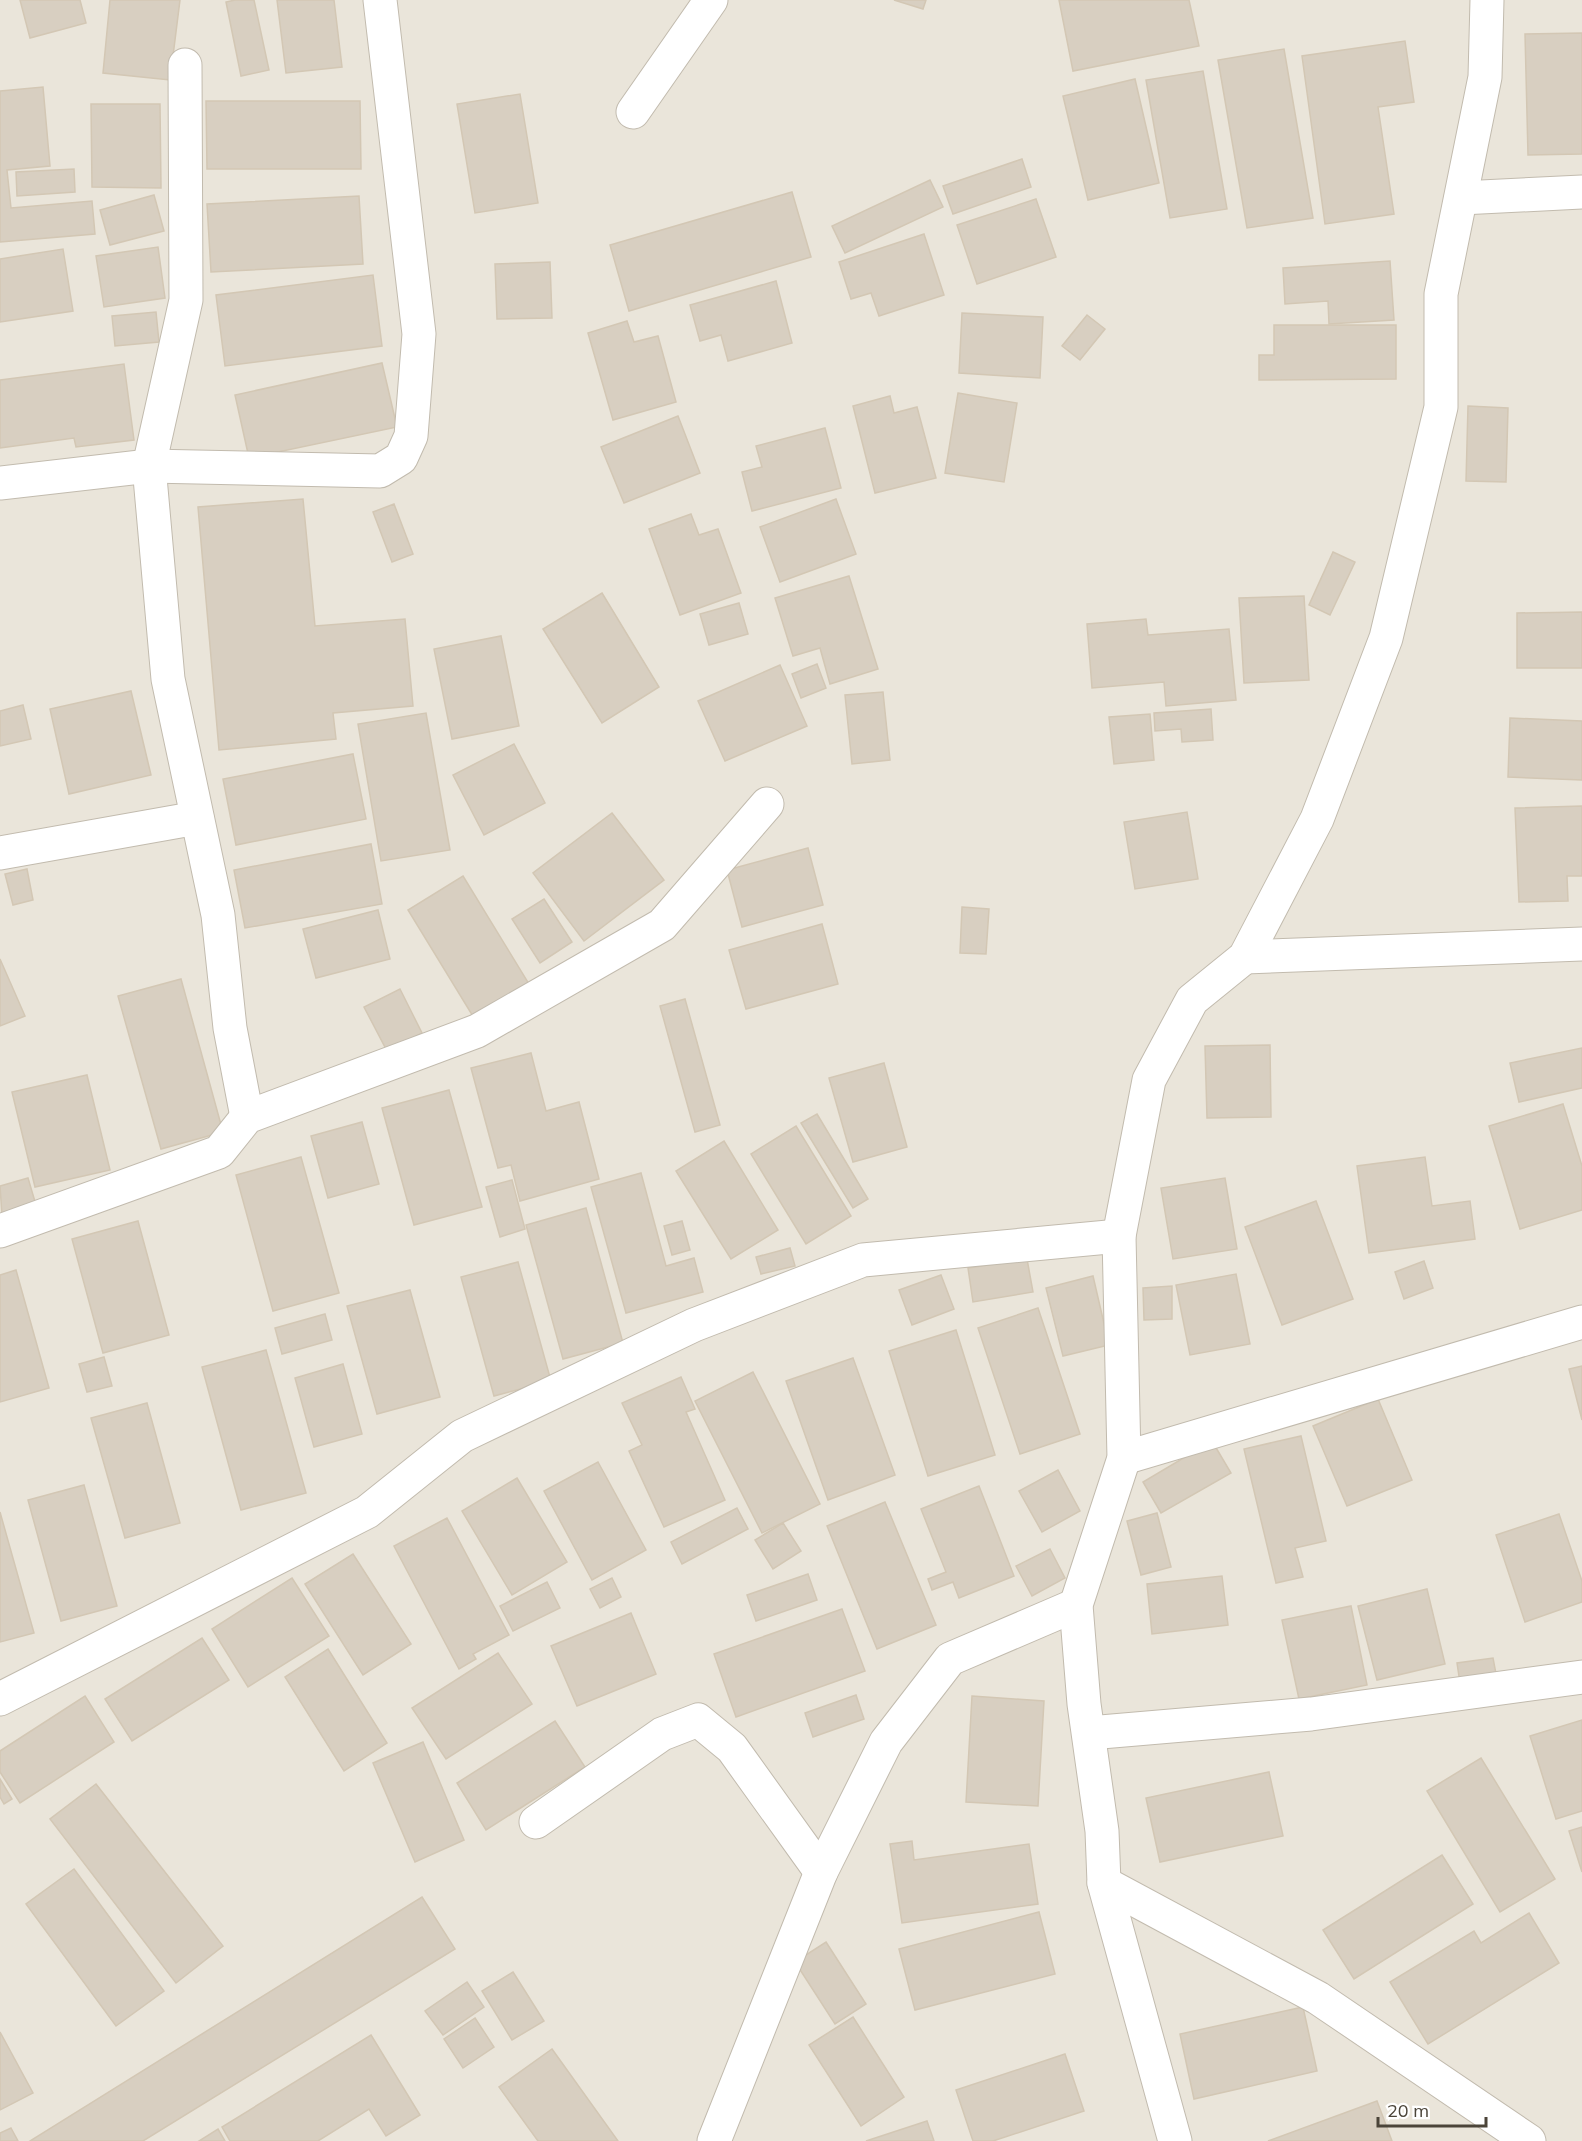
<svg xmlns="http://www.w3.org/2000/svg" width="1582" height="2141" font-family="Mulish,sans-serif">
<rect width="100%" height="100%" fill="#f6f3ec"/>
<rect fill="#eae5da" x="0" y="0" width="1582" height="2141"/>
<g fill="#d8cfc1" stroke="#d3c7b4" stroke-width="1.5">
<path d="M 20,0 L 80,0 L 86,23 L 30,38 Z"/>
<path d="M 110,0 L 180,0 L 170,80 L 103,73 Z"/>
<path d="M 235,0 L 254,0 L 269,70 L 241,76 L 226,2 Z"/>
<path d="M 277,0 L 334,0 L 342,67 L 286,73 Z"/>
<path d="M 894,0 L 926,0 L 923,9 Z"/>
<path d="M 1059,0 L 1189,0 L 1199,46 L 1073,71 Z"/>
<path d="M 1582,33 L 1582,154 L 1528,155 L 1525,34 Z"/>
<path d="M 1405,41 L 1414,102 L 1378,107 L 1394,214 L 1325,224 L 1302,56 Z"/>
<path d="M 1284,49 L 1313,218 L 1247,228 L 1218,60 Z"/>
<path d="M 1203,71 L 1227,209 L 1170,218 L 1146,80 Z"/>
<path d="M 1135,79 L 1159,183 L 1088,200 L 1063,96 Z"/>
<path d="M 43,87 L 50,166 L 7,170 L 11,208 L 92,201 L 95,234 L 0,242 L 0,91 Z"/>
<path d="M 520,94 L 538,203 L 475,213 L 457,104 Z"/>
<path d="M 206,101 L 360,101 L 361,169 L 207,169 Z"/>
<path d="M 91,104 L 160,104 L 161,188 L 92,187 Z"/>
<path d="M 1022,159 L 1031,187 L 953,214 L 943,186 Z"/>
<path d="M 74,169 L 75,192 L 17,196 L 16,172 Z"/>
<path d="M 930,180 L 943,207 L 845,253 L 832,226 Z"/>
<path d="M 792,192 L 811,257 L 629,311 L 610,245 Z"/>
<path d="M 154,195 L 164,231 L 110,245 L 100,210 Z"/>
<path d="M 359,196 L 363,264 L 211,272 L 207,204 Z"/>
<path d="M 1036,199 L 1056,257 L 977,284 L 957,225 Z"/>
<path d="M 924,234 L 944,295 L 879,316 L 871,293 L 851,299 L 839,262 Z"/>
<path d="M 158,247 L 165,298 L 104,307 L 96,256 Z"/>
<path d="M 63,249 L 73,311 L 0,322 L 0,259 Z"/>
<path d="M 1390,261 L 1394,320 L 1329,324 L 1328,301 L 1285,304 L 1283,268 Z"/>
<path d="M 550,262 L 552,318 L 497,319 L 495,264 Z"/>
<path d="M 373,275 L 382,346 L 225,366 L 216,295 Z"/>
<path d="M 776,281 L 792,343 L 728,361 L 721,335 L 700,341 L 690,305 Z"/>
<path d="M 156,312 L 159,342 L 115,346 L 112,316 Z"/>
<path d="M 962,313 L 1043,317 L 1040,378 L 959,373 Z"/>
<path d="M 1087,315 L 1105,329 L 1080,360 L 1062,346 Z"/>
<path d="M 627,321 L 634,342 L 658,336 L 676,402 L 613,420 L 588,333 Z"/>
<path d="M 1274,325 L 1396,325 L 1396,379 L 1259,380 L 1259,355 L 1274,355 Z"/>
<path d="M 382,363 L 397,427 L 249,458 L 235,395 Z"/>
<path d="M 124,364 L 134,440 L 76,447 L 74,438 L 0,448 L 0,380 Z"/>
<path d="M 958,393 L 1017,403 L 1004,482 L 945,473 Z"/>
<path d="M 890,396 L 894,413 L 917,407 L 936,478 L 875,493 L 853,406 Z"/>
<path d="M 1468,406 L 1508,408 L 1506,482 L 1466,481 Z"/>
<path d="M 678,416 L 700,473 L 624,503 L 601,447 Z"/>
<path d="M 825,428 L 841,488 L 752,511 L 742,472 L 762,467 L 756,446 Z"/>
<path d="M 303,499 L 315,626 L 405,619 L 413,706 L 333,713 L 336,739 L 219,750 L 198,507 Z"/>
<path d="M 836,499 L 856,554 L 780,582 L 760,527 Z"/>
<path d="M 394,504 L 413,554 L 392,562 L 373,512 Z"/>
<path d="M 691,514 L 699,535 L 718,529 L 741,593 L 680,615 L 649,529 Z"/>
<path d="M 1333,552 L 1355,562 L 1330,615 L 1309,605 Z"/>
<path d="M 849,576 L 878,669 L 830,684 L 820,648 L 793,656 L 775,598 Z"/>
<path d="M 602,593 L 659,687 L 602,723 L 543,629 Z"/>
<path d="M 1304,596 L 1309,680 L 1244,683 L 1239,598 Z"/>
<path d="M 739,603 L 748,634 L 709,645 L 700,614 Z"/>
<path d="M 1582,612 L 1582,668 L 1517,668 L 1517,613 Z"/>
<path d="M 1146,619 L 1148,635 L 1229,629 L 1236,700 L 1166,706 L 1164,682 L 1092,688 L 1087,624 Z"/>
<path d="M 501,636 L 519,726 L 452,739 L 434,649 Z"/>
<path d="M 817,664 L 826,688 L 801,698 L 792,674 Z"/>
<path d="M 780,665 L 807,726 L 725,761 L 698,701 Z"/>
<path d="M 131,691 L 151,775 L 69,794 L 50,709 Z"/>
<path d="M 883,692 L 890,760 L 852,764 L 845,695 Z"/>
<path d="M 23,705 L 31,739 L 0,746 L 0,711 Z"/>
<path d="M 1211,709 L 1213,740 L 1182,742 L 1181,729 L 1155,731 L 1154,713 Z"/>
<path d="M 426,713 L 450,850 L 381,861 L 358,724 Z"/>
<path d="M 1150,714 L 1154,760 L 1114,764 L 1109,717 Z"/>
<path d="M 1510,718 L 1582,721 L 1582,780 L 1508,777 Z"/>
<path d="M 514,744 L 545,803 L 484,835 L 453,775 Z"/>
<path d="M 353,754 L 366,819 L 236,845 L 223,779 Z"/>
<path d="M 1582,806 L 1582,876 L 1567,876 L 1568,901 L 1519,902 L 1515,808 Z"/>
<path d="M 1187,812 L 1198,879 L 1135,889 L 1124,822 Z"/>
<path d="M 612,813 L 664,880 L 584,941 L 533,873 Z"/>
<path d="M 371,844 L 382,904 L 245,928 L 234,870 Z"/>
<path d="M 808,848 L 823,905 L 742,927 L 727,870 Z"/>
<path d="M 27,869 L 33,900 L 13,905 L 5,874 Z"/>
<path d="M 463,876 L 529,984 L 474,1018 L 408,910 Z"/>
<path d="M 544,899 L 572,942 L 540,963 L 512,919 Z"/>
<path d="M 962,907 L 989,909 L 986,954 L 960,953 Z"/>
<path d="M 378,910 L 390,959 L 316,978 L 303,929 Z"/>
<path d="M 822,924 L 838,984 L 746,1009 L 729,950 Z"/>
<path d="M 0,959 L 25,1016 L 0,1026 Z"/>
<path d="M 181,979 L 223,1132 L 161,1149 L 118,996 Z"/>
<path d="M 400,989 L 422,1033 L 387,1051 L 364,1007 Z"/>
<path d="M 685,999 L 720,1125 L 695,1132 L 660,1006 Z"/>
<path d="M 1270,1045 L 1271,1117 L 1207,1118 L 1205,1046 Z"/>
<path d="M 1582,1048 L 1582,1088 L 1519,1102 L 1510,1063 Z"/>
<path d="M 531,1053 L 546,1111 L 579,1102 L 599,1179 L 520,1201 L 511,1165 L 498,1168 L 471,1068 Z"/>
<path d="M 884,1063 L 907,1147 L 853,1162 L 829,1078 Z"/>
<path d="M 87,1075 L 110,1170 L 35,1187 L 12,1092 Z"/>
<path d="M 449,1090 L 482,1207 L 414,1225 L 382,1108 Z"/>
<path d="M 1563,1104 L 1582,1166 L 1582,1210 L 1520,1229 L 1489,1126 Z"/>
<path d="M 817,1114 L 868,1199 L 853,1208 L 801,1123 Z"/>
<path d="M 362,1122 L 379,1184 L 328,1198 L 311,1136 Z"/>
<path d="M 796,1126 L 851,1216 L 806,1244 L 751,1154 Z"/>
<path d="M 724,1141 L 778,1230 L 731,1259 L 676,1171 Z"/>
<path d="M 301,1157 L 339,1293 L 273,1311 L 236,1175 Z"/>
<path d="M 1425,1157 L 1432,1206 L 1470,1201 L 1475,1239 L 1369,1253 L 1357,1166 Z"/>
<path d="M 641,1173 L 666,1266 L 694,1258 L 703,1292 L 626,1313 L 591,1187 Z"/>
<path d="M 28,1178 L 36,1205 L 2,1216 L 0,1186 Z"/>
<path d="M 1225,1178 L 1237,1249 L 1173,1259 L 1161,1188 Z"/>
<path d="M 512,1180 L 525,1229 L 500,1237 L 486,1187 Z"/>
<path d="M 1316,1201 L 1353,1299 L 1282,1325 L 1245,1227 Z"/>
<path d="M 586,1208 L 623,1343 L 563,1359 L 526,1225 Z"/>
<path d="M 138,1221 L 169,1335 L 103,1353 L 72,1239 Z"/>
<path d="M 682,1221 L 690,1250 L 672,1255 L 664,1226 Z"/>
<path d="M 790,1248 L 795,1266 L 761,1274 L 756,1257 Z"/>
<path d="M 1027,1259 L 1033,1292 L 973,1302 L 968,1268 Z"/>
<path d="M 1424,1261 L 1433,1288 L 1404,1299 L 1395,1272 Z"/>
<path d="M 518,1262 L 551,1381 L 494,1396 L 461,1277 Z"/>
<path d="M 16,1270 L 49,1388 L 0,1402 L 0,1275 Z"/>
<path d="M 1236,1274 L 1250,1344 L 1190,1355 L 1176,1285 Z"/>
<path d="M 941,1275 L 954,1309 L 912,1325 L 899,1290 Z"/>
<path d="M 1093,1276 L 1109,1345 L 1063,1356 L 1046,1288 Z"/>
<path d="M 1172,1286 L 1172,1319 L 1144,1320 L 1143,1288 Z"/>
<path d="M 410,1290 L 440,1397 L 377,1414 L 347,1306 Z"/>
<path d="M 1038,1308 L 1080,1434 L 1020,1454 L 978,1328 Z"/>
<path d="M 325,1314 L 332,1340 L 282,1354 L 275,1328 Z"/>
<path d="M 956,1330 L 995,1455 L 928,1476 L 889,1351 Z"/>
<path d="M 266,1350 L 306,1493 L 241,1510 L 202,1367 Z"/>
<path d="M 104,1357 L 112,1386 L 87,1392 L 79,1364 Z"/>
<path d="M 853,1358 L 895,1475 L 828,1500 L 786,1381 Z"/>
<path d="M 343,1364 L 362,1434 L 314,1447 L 295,1378 Z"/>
<path d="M 1582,1366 L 1582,1420 L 1569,1369 Z"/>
<path d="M 753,1372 L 820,1504 L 762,1533 L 695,1401 Z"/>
<path d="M 681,1377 L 695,1409 L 686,1412 L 725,1500 L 664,1527 L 629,1451 L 642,1445 L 622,1403 Z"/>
<path d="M 1378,1399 L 1412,1480 L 1347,1506 L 1313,1426 Z"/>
<path d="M 147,1403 L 180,1523 L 125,1538 L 91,1418 Z"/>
<path d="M 1301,1436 L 1326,1541 L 1295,1548 L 1303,1577 L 1276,1583 L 1244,1449 Z"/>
<path d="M 1212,1441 L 1231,1473 L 1161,1513 L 1143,1482 Z"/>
<path d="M 598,1462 L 646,1550 L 592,1580 L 544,1491 Z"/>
<path d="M 1058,1470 L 1080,1511 L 1042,1532 L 1019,1491 Z"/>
<path d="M 517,1478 L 567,1562 L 512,1595 L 462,1511 Z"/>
<path d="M 84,1485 L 117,1606 L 61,1621 L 28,1500 Z"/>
<path d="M 979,1486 L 1014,1576 L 959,1598 L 953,1582 L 932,1590 L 928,1579 L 946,1572 L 921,1509 Z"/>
<path d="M 885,1502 L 936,1625 L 877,1649 L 827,1526 Z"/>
<path d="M 737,1508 L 748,1529 L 682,1564 L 671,1542 Z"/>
<path d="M 0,1512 L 34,1633 L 0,1642 Z"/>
<path d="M 1157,1513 L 1171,1567 L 1141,1575 L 1127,1521 Z"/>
<path d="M 1559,1514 L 1582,1581 L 1582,1602 L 1525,1622 L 1496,1535 Z"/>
<path d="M 447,1518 L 509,1635 L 473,1654 L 476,1659 L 459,1669 L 394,1546 Z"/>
<path d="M 783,1523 L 801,1551 L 773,1569 L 755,1540 Z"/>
<path d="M 1050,1549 L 1065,1578 L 1032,1596 L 1016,1566 Z"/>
<path d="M 353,1554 L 411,1644 L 363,1675 L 305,1584 Z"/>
<path d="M 808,1574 L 817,1600 L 756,1621 L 747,1595 Z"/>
<path d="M 1222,1576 L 1228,1625 L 1152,1634 L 1147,1584 Z"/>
<path d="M 292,1578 L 329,1636 L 248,1687 L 212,1629 Z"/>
<path d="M 612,1578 L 621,1597 L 600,1608 L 590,1589 Z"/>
<path d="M 547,1582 L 560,1608 L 513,1631 L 500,1606 Z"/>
<path d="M 1427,1589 L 1445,1664 L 1377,1680 L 1358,1606 Z"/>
<path d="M 1351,1606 L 1367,1685 L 1299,1699 L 1282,1620 Z"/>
<path d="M 842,1609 L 865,1671 L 736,1717 L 714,1654 Z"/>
<path d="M 631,1613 L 656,1674 L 577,1706 L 551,1646 Z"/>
<path d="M 202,1638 L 229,1680 L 132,1741 L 105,1699 Z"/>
<path d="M 328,1649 L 387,1743 L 344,1771 L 285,1677 Z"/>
<path d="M 498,1653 L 532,1704 L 446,1759 L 412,1708 Z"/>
<path d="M 1493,1658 L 1497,1679 L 1460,1683 L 1457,1663 Z"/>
<path d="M 856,1695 L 864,1719 L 813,1737 L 805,1713 Z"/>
<path d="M 85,1696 L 114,1742 L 20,1803 L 0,1772 L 0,1751 Z"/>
<path d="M 972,1696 L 1044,1701 L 1038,1806 L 966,1802 Z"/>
<path d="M 1582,1720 L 1582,1811 L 1556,1819 L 1530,1736 Z"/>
<path d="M 555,1721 L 585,1767 L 486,1830 L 457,1783 Z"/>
<path d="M 423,1742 L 464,1840 L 415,1862 L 373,1763 Z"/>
<path d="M 1481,1758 L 1555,1879 L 1500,1912 L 1427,1791 Z"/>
<path d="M 1269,1772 L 1283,1836 L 1160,1862 L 1146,1798 Z"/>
<path d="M 0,1779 L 12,1799 L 4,1804 L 0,1797 Z"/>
<path d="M 96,1784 L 223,1946 L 176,1983 L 50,1819 Z"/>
<path d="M 1582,1827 L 1582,1872 L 1569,1831 Z"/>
<path d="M 912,1841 L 914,1860 L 1029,1844 L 1038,1904 L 902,1923 L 890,1844 Z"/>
<path d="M 1442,1855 L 1473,1904 L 1354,1979 L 1323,1930 Z"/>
<path d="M 74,1869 L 164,1991 L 116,2026 L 26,1904 Z"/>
<path d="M 422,1897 L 455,1949 L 143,2141 L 30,2141 Z"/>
<path d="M 1039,1912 L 1055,1974 L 915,2010 L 899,1949 Z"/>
<path d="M 1529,1913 L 1559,1963 L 1428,2044 L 1390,1982 L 1474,1931 L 1481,1943 Z"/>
<path d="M 826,1942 L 866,2004 L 835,2024 L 795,1962 Z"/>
<path d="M 513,1972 L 544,2021 L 512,2040 L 482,1991 Z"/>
<path d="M 467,1982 L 484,2007 L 443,2035 L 425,2011 Z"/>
<path d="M 1303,2007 L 1317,2071 L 1194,2099 L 1180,2034 Z"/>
<path d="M 853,2017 L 904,2097 L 861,2126 L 809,2045 Z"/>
<path d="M 475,2018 L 494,2047 L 463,2068 L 444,2039 Z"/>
<path d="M 0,2032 L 33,2093 L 0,2110 Z"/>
<path d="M 371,2035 L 420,2115 L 386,2136 L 369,2109 L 318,2141 L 230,2141 L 222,2127 Z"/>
<path d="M 552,2049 L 618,2141 L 538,2141 L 499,2087 Z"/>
<path d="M 1065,2054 L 1084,2111 L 993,2141 L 973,2141 L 956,2090 Z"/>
<path d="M 1377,2101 L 1392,2141 L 1268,2141 Z"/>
<path d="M 927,2121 L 934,2141 L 866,2141 Z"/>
<path d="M 11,2128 L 18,2141 L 0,2141 L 0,2133 Z"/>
<path d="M 218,2129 L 225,2141 L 199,2141 Z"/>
</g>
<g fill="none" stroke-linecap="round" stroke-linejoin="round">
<defs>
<g id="street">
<path d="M 185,65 L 186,300 L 149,466 L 168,679 L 218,915 L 230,1028 L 247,1117"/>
<path d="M 633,112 L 711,0"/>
<path d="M 1461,198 L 1582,192"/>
<path d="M 0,483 L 149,466 L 380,471 L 401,458 L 411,436 L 419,334 L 380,0"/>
<path d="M 0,853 L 197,818"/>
<path d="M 1245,957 L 1582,944"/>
<path d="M 0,1231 L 219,1152 L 247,1117 L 477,1031 L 662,925 L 767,804"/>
<path d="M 1124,1458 L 1582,1322"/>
<path d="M 0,1699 L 367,1512 L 462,1436 L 694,1325 L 863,1260 L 1119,1236"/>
<path d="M 1089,1733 L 1311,1714 L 1582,1677"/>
<path d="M 536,1822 L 662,1734 L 698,1720 L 732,1748 L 821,1872"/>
<path d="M 1104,1883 L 1318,1998 L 1529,2141"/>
<path d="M 714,2141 L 821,1872 L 886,1742 L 950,1659 L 1076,1605"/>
<path d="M 1175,2141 L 1104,1883 L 1102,1831 L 1084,1704 L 1076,1605 L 1124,1458 L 1119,1236 L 1149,1080 L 1192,1000 L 1245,957 L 1317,819 L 1386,638 L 1441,407 L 1441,294 L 1485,77 L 1487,0"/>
</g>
</defs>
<use href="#street" stroke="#c2bbae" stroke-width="35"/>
<use href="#street" stroke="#fff" stroke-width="33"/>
</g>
<path d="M1378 2117v9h108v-9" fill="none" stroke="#4b4439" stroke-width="3"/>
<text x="1387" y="2117" font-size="18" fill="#4b4439" stroke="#ffffff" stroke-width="4.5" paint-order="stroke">20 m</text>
</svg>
